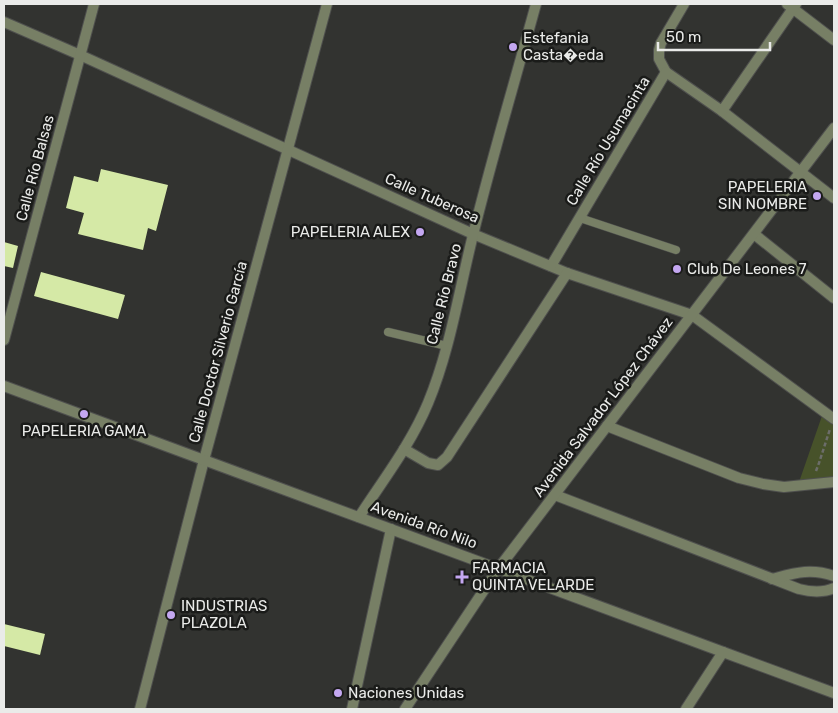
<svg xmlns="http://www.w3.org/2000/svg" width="838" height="713" font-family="Rubik,sans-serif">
<rect width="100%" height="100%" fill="#323330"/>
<path fill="#47522a" d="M 823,413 L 834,421 L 834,481 L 798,485 Z"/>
<g fill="#d5e9a6">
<path d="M 101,169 L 168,185 L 156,231 L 148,228 L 143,250 L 78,234 L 84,213 L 66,208 L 74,176 L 98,182 Z"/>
<path d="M 4,242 L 18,246 L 13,268 L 4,266 Z"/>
<path d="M 41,272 L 125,295 L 118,319 L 34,296 Z"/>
<path d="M 4,624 L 45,634 L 40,655 L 4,646 Z"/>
</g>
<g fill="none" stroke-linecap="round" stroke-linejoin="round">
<defs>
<g id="service">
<path d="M 580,218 L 676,250"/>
<path d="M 388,332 L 447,346"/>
</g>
<g id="minor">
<path d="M 684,4 L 661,43 L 659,50 L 659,59 L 666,72 L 722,111 L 834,198"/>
<path d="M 787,4 L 834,40"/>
<path d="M 4,22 L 80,55 L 473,234 L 567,273 L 692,315 L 834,419"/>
<path d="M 722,111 L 796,4"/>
<path d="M 754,234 L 834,298"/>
<path d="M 551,266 L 666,72"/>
<path d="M 4,340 L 94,4"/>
<path d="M 607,426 L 739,478 L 763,484 L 784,487 L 834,482"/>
<path d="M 404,449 L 428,463 L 438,465 L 447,457 L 567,273"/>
<path d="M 555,495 L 799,589 C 811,592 823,593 834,588"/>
<path d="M 359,517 C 383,480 411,444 428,403 C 450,350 459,291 473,235 C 492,157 515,81 536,4"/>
<path d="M 772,579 C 795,573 810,568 834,576"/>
<path d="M 140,709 L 204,460 L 327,4"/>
<path d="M 352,709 L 391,529"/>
<path d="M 686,709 L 723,652"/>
</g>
<g id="tertiary">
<path d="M 4,386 L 723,652 L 834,693"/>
<path d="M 405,709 L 498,569 L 834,128"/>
</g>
</defs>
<use href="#service" stroke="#4f504e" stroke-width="9"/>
<use href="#minor" stroke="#4f504e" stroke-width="12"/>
<use href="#tertiary" stroke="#4f504e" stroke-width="12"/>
<path stroke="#6c6d6a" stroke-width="2.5" stroke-dasharray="4 2.5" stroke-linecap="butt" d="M 816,471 L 819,463 L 830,429"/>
<use href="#service" stroke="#777f65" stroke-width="8"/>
<use href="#minor" stroke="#777f65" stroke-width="10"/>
<use href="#tertiary" stroke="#777f65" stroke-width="10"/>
</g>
<g fill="#c4a7f1" stroke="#1a1b19" stroke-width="2">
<circle cx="513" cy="47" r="5"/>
<circle cx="817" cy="196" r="5"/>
<circle cx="420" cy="232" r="5"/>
<circle cx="677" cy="269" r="5"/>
<circle cx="84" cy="414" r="5"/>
<path d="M459.5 569.5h5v5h5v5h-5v5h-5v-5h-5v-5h5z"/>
<circle cx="171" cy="615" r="5"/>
<circle cx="338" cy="693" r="5"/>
</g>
<g text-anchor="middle" stroke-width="5" stroke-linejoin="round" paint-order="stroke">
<g font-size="15" fill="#eaebe9" stroke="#1a1b19" text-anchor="start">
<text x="523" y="43">Estefania<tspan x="523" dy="17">Casta�eda</tspan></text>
<text x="807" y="192" text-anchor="end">PAPELERIA<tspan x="807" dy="17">SIN NOMBRE</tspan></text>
<text x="410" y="237" text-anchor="end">PAPELERIA ALEX</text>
<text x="687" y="274">Club De Leones 7</text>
<text x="84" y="436" text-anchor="middle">PAPELERIA GAMA</text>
<text x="472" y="573">FARMACIA<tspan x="472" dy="17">QUINTA VELARDE</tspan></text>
<text x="181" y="611">INDUSTRIAS<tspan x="181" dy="17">PLAZOLA</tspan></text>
<text x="348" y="698">Naciones Unidas</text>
</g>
<g font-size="15" fill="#eaebe9" stroke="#1a1b19">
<text transform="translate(608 141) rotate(-59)" y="5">Calle Río Usumacinta</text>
<text transform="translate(35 168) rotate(-75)" y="5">Calle Río Balsas</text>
<text transform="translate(432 198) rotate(24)" y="5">Calle Tuberosa</text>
<text transform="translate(444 294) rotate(-76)" y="5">Calle Río Bravo</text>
<text transform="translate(218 352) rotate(-75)" y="5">Calle Doctor Silverio García</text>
<text transform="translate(603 407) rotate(-53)" y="5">Avenida Salvador López Chávez</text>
<text transform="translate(424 525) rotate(20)" y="5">Avenida Río Nilo</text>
</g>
</g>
<rect width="838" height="713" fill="none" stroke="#eaebe9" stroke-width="10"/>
<path d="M658 42v8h112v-8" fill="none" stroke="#eaebe9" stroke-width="2.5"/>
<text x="666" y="42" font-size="15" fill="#eaebe9" stroke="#1a1b19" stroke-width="4" paint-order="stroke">50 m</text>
</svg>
